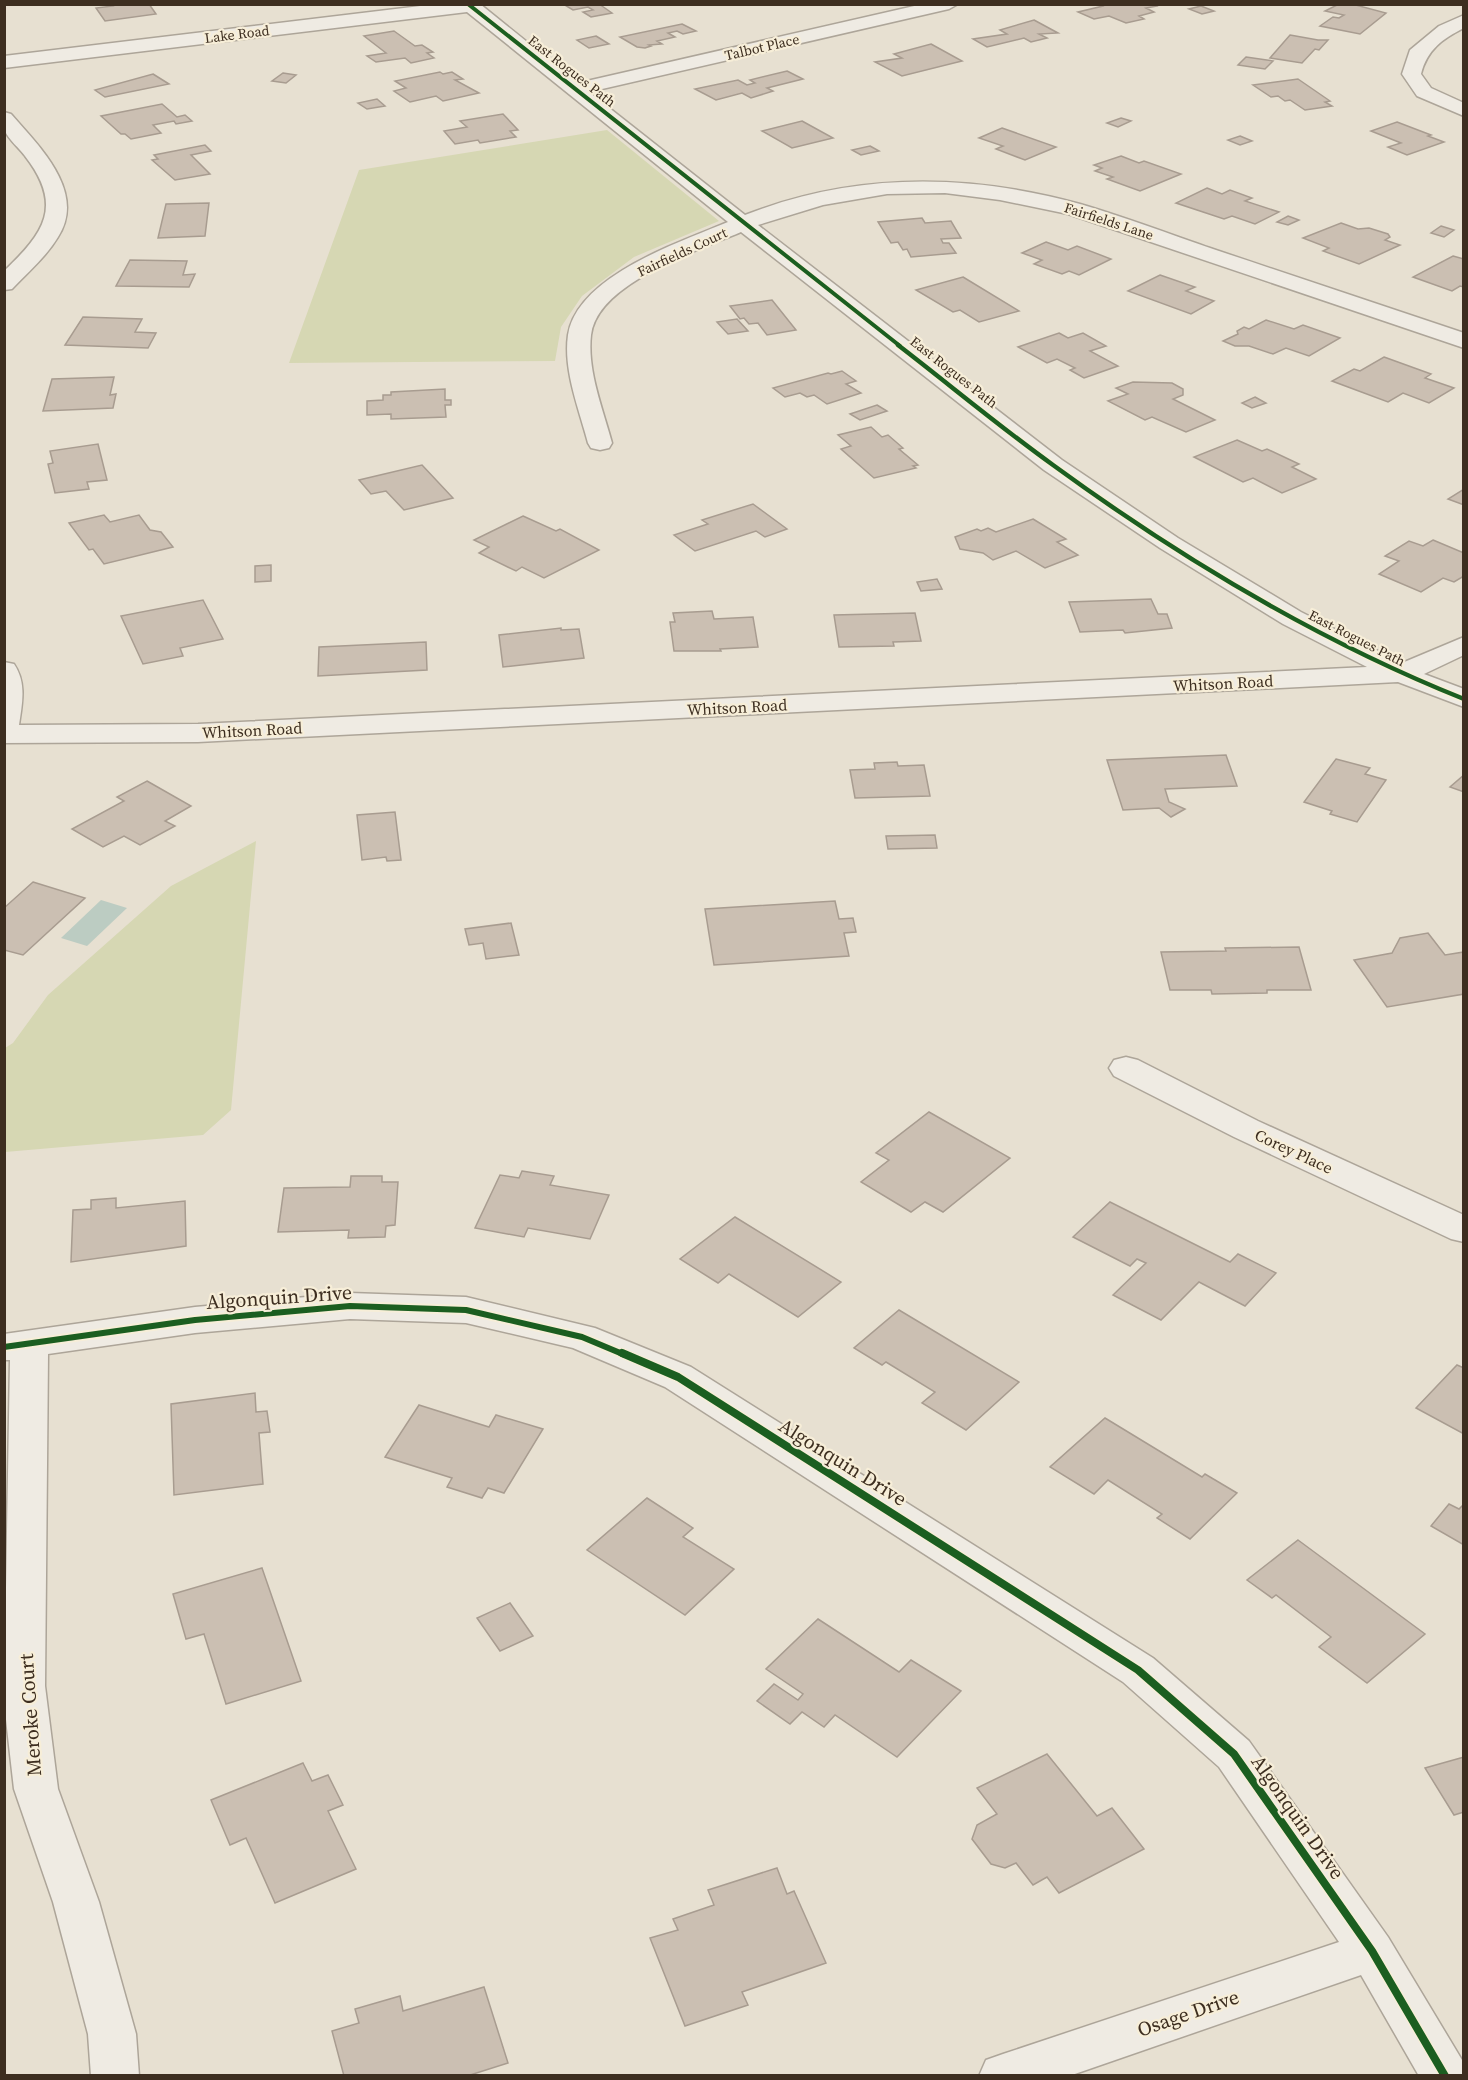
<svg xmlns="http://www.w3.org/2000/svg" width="1468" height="2080" font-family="'Source Serif 4',serif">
<rect width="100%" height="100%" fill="#e7e0d1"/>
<g fill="#d6d7b3">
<path d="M 607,130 L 719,221 L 634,257 L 582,296 L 561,327 L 555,361 L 289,363 L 359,170 Z"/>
<path d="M 256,841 L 231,1110 L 203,1135 L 5,1152 L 5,1048 L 13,1043 L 48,995 L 171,886 Z"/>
</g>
<path fill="#bcccc2" d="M 101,900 L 127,908 L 87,946 L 61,938 Z"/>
<g fill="#cbbfb2" stroke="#a89c90" stroke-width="1.5">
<path d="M 111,4 L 149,4 L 156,14 L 105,21 L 96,8 L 113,6 Z"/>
<path d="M 563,4 L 599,4 L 612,13 L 591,17 L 583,12 L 593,10 L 588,7 L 573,10 Z"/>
<path d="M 1101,4 L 1155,4 L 1157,6 L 1146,8 L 1154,12 L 1139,16 L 1144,19 L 1126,23 L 1109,16 L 1094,19 L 1078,12 L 1103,6 Z"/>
<path d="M 1339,4 L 1352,4 L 1386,13 L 1360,34 L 1320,26 L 1333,17 L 1339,18 L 1344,15 L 1325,11 Z"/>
<path d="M 1201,6 L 1214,11 L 1202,14 L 1189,9 Z"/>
<path d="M 1034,20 L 1058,33 L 1039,34 L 1047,38 L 1031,42 L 1024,38 L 987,47 L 973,39 L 1007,34 L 1000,30 Z"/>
<path d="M 682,24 L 696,31 L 683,34 L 677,31 L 668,33 L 675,37 L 657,41 L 662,44 L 649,45 L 651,46 L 645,48 L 637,47 L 620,37 Z"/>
<path d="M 394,31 L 415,46 L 422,45 L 433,52 L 427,53 L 434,58 L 411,63 L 405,58 L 376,62 L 367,56 L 386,53 L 364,36 Z"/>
<path d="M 1290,35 L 1318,40 L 1328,40 L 1319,50 L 1315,49 L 1302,63 L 1270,58 Z"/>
<path d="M 596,36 L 609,44 L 589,48 L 577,40 Z"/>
<path d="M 931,44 L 962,61 L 902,76 L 875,62 L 902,58 L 894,54 Z"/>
<path d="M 1246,57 L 1273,61 L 1265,69 L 1238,65 Z"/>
<path d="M 787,71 L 803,79 L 767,88 L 773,91 L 751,98 L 742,93 L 716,100 L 695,89 L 738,80 L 747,85 L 755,83 L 750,80 Z"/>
<path d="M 440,72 L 443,74 L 452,72 L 463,79 L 455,80 L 479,93 L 443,101 L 436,96 L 410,102 L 394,91 L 406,88 L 395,81 Z"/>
<path d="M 283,73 L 296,75 L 286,83 L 272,81 Z"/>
<path d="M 153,74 L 169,84 L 105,97 L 95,90 Z"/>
<path d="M 1298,79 L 1330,101 L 1325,102 L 1332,106 L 1305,110 L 1290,100 L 1285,101 L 1278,96 L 1271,97 L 1253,85 Z"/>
<path d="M 377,99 L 385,106 L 367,109 L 358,103 Z"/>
<path d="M 162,104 L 177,117 L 185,115 L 192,121 L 176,124 L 174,121 L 153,125 L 161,133 L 131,139 L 125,134 L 121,134 L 101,116 Z"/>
<path d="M 503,114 L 518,130 L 510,131 L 516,137 L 480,143 L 478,140 L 455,144 L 444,131 L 467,127 L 460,121 Z"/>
<path d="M 1121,118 L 1131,121 L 1118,127 L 1107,123 Z"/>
<path d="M 802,121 L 833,138 L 792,148 L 762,131 Z"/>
<path d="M 1397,122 L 1431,135 L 1428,136 L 1444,142 L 1407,155 L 1388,147 L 1401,143 L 1371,131 Z"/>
<path d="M 1002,128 L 1056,147 L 1025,160 L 996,149 L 1003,146 L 979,138 Z"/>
<path d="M 1240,136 L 1252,141 L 1240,145 L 1228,140 Z"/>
<path d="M 205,145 L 211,151 L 191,155 L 210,174 L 175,180 L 152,160 L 158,159 L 154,155 Z"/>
<path d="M 870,146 L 879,151 L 861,155 L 852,150 Z"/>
<path d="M 1121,156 L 1139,163 L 1144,161 L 1181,174 L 1140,191 L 1107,179 L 1113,177 L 1095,171 L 1102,168 L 1094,165 Z"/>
<path d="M 1207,188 L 1222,194 L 1230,190 L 1252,198 L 1245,201 L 1279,212 L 1255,224 L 1232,216 L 1224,219 L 1176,203 Z"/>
<path d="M 209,203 L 205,236 L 158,238 L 166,204 Z"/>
<path d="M 1288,216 L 1299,220 L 1288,225 L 1277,222 Z"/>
<path d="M 922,218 L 925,223 L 951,221 L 961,238 L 941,239 L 943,243 L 949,243 L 956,253 L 911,257 L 907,249 L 903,250 L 898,242 L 891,243 L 878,222 Z"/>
<path d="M 1341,223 L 1358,229 L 1369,228 L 1388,234 L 1390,237 L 1385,240 L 1400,245 L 1359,264 L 1323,251 L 1329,248 L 1303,238 Z"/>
<path d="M 1441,226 L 1454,230 L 1444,237 L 1431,233 Z"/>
<path d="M 1046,242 L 1068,250 L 1077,246 L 1111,259 L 1079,275 L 1069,271 L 1062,274 L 1034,264 L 1042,260 L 1022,253 Z"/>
<path d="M 1453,256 L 1464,259 L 1464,287 L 1460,286 L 1452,291 L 1413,277 Z"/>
<path d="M 130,260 L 187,261 L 183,275 L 195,274 L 189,287 L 116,286 Z"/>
<path d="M 1160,275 L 1195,287 L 1186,291 L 1214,301 L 1191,314 L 1128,291 Z"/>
<path d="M 963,277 L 1019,311 L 979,322 L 960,310 L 953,312 L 916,290 Z"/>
<path d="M 772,300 L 796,330 L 767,335 L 758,323 L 749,324 L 744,318 L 740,319 L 730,306 Z"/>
<path d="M 83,317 L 142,319 L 135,332 L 156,333 L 148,348 L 65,345 Z"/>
<path d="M 737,319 L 748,331 L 728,334 L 717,322 Z"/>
<path d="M 1266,320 L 1294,329 L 1303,325 L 1340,338 L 1309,356 L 1286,348 L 1273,354 L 1249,346 L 1235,346 L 1223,341 L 1238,334 L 1237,331 L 1244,327 L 1249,329 Z"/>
<path d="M 1059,333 L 1068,338 L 1083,333 L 1106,346 L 1090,351 L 1118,366 L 1084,378 L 1070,370 L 1075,368 L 1057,359 L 1047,363 L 1018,347 Z"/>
<path d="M 1384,357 L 1431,374 L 1425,378 L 1454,388 L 1429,403 L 1403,393 L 1388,402 L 1332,381 L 1354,369 L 1360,371 Z"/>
<path d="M 842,371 L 856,381 L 846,384 L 861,393 L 827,404 L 814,395 L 807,397 L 800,393 L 785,397 L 773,388 L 828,373 L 831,374 Z"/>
<path d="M 114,377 L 110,395 L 116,394 L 113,408 L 43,411 L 52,379 Z"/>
<path d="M 1133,382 L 1172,383 L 1183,389 L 1183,395 L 1173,399 L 1215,420 L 1186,432 L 1152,417 L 1145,420 L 1108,401 L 1128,394 L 1116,388 Z"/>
<path d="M 445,389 L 445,400 L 451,400 L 451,405 L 445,405 L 446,417 L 391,419 L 391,414 L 367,415 L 367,401 L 383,400 L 383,395 L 391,395 L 391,392 Z"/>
<path d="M 1255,397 L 1266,403 L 1252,408 L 1242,403 Z"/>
<path d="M 877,405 L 887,411 L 860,420 L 850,414 Z"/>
<path d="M 871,427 L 882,437 L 888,435 L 903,448 L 899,449 L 918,465 L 913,466 L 916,468 L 874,478 L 841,449 L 851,446 L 838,435 Z"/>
<path d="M 1237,440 L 1262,451 L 1267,449 L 1299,464 L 1292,467 L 1316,479 L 1282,493 L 1253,478 L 1243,482 L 1194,457 Z"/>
<path d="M 98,444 L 107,480 L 87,482 L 89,489 L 55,493 L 48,464 L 53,463 L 50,451 Z"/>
<path d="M 422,465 L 453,498 L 404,510 L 386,491 L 371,494 L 359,480 Z"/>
<path d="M 1464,489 L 1464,505 L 1448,499 Z"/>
<path d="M 753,504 L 787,529 L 765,537 L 756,531 L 695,551 L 674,535 L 708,524 L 702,520 Z"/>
<path d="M 104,515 L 110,522 L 139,515 L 150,530 L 161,532 L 173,547 L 104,564 L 93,549 L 89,550 L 69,523 Z"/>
<path d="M 523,516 L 556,531 L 560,529 L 599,550 L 544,578 L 522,567 L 516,571 L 479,553 L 489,547 L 474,540 Z"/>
<path d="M 1033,519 L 1066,539 L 1057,542 L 1078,555 L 1045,568 L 1016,551 L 993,560 L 983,553 L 960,549 L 955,537 L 977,529 L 981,531 L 988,528 L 996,532 Z"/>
<path d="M 1433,540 L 1464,553 L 1464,576 L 1454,582 L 1443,578 L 1421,592 L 1379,574 L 1399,561 L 1385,556 L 1409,541 L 1423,546 Z"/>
<path d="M 271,565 L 271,581 L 255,582 L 255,566 Z"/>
<path d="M 937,579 L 942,589 L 921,591 L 917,582 Z"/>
<path d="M 1151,599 L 1158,614 L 1167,614 L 1172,628 L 1125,633 L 1123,630 L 1080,632 L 1069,602 Z"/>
<path d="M 203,600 L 223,639 L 180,648 L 183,656 L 143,664 L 121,616 Z"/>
<path d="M 712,611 L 714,619 L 753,617 L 758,647 L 720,649 L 721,651 L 674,651 L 670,622 L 675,622 L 673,613 Z"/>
<path d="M 915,613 L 921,641 L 893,642 L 894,646 L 839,647 L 834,615 Z"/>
<path d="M 561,628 L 561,630 L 579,629 L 584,658 L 503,667 L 499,635 Z"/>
<path d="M 426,642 L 427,670 L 318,676 L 319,647 Z"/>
<path d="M 1226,755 L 1237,786 L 1165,789 L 1169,802 L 1185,809 L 1171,817 L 1159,808 L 1123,810 L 1107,760 Z"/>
<path d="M 1336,759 L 1370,768 L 1365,774 L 1386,780 L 1357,822 L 1330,814 L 1332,811 L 1304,802 Z"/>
<path d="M 897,762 L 898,766 L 924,765 L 930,796 L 855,798 L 850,770 L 875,769 L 874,763 Z"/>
<path d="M 1464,775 L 1464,792 L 1450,787 Z"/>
<path d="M 147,781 L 191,806 L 165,821 L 175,826 L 140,845 L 124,836 L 103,847 L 72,829 L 124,801 L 117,797 Z"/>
<path d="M 395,812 L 401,860 L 387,861 L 386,857 L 362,860 L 357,815 Z"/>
<path d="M 935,835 L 937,848 L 888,849 L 886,836 Z"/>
<path d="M 33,882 L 85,898 L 23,955 L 4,950 L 4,908 Z"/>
<path d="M 835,901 L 839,919 L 853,918 L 856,932 L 844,933 L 849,956 L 714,965 L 705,909 Z"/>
<path d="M 511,923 L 519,955 L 486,959 L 483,943 L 469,945 L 465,929 Z"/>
<path d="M 1428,933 L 1445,955 L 1464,952 L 1464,994 L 1387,1007 L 1354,960 L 1392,953 L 1400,938 Z"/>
<path d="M 1299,947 L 1311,990 L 1267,990 L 1267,993 L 1212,994 L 1211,990 L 1170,990 L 1161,952 L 1226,951 L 1225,948 Z"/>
<path d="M 929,1112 L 1010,1158 L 943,1212 L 925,1202 L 911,1212 L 861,1182 L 889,1160 L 876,1153 Z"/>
<path d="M 522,1171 L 554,1176 L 550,1185 L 609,1195 L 590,1239 L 528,1228 L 524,1237 L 475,1228 L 500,1175 L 519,1178 Z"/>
<path d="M 351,1176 L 382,1176 L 382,1182 L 398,1182 L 395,1225 L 386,1226 L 385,1237 L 348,1238 L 349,1230 L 278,1232 L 284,1188 L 350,1187 Z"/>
<path d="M 116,1198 L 116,1208 L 185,1201 L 186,1246 L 71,1262 L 73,1210 L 91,1209 L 91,1200 Z"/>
<path d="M 1110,1202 L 1230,1262 L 1238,1254 L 1276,1273 L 1245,1306 L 1199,1282 L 1161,1320 L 1113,1295 L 1146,1263 L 1137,1259 L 1130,1266 L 1073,1237 Z"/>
<path d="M 735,1217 L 841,1282 L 798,1317 L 729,1274 L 718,1283 L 680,1259 Z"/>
<path d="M 899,1310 L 1019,1382 L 966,1430 L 922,1403 L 935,1392 L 886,1362 L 882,1365 L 854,1348 Z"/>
<path d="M 1457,1365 L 1464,1368 L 1464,1434 L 1416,1408 Z"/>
<path d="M 255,1393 L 256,1412 L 267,1411 L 270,1432 L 259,1433 L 263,1484 L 174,1495 L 171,1404 Z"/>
<path d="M 419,1405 L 489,1427 L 496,1415 L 543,1429 L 504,1493 L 488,1488 L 482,1498 L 447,1487 L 452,1478 L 385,1457 Z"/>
<path d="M 1105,1418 L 1202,1477 L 1205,1474 L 1237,1493 L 1190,1539 L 1157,1518 L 1162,1514 L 1108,1480 L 1094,1494 L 1050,1467 Z"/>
<path d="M 647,1498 L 693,1528 L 683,1537 L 734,1569 L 685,1615 L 587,1550 Z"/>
<path d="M 1449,1504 L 1459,1509 L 1464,1504 L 1464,1545 L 1431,1526 Z"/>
<path d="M 1298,1540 L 1425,1634 L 1367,1683 L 1319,1647 L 1331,1637 L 1276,1595 L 1272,1598 L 1247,1580 Z"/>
<path d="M 262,1568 L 301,1681 L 226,1704 L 204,1634 L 186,1639 L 173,1594 Z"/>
<path d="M 510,1603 L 533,1636 L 500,1651 L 477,1618 Z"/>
<path d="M 818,1619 L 899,1672 L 911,1660 L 961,1691 L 897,1757 L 835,1715 L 824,1727 L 802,1712 L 790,1724 L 757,1701 L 774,1684 L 798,1700 L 803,1694 L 766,1669 Z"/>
<path d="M 1047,1754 L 1097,1816 L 1112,1808 L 1144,1849 L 1059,1893 L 1047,1877 L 1033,1885 L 1016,1863 L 1005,1868 L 991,1864 L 972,1839 L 977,1825 L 997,1814 L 977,1788 Z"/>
<path d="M 1464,1757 L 1464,1812 L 1454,1815 L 1425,1768 Z"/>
<path d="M 303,1763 L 312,1781 L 328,1775 L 343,1805 L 328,1811 L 356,1869 L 275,1903 L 246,1838 L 230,1845 L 211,1800 Z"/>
<path d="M 777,1868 L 787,1894 L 794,1891 L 826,1963 L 742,1992 L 748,2005 L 685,2026 L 650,1938 L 678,1930 L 673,1919 L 714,1905 L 708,1890 Z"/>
<path d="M 484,1987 L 508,2063 L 467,2076 L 344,2076 L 332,2031 L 359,2023 L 355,2009 L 400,1996 L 403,2011 Z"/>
</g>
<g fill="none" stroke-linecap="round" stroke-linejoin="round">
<defs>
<g id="minor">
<path d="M 437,4 L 480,4 L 578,83 L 923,4 L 958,4 L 949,9 L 589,92 L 745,215 C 855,172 967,173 1080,204 C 1125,217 1169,234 1213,249 C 1297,277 1380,305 1464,333 L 1464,348 L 1068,214 L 1000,200 L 945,193 L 887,194 L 823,205 L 758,225 L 1062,460 L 1178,538 L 1301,612 L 1402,663 L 1464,637 L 1464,655 L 1424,674 L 1464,689 L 1464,707 L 1398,682 L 198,742 L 4,743 L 4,662 L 14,664 C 27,683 22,704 19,725 L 198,724 L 1367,667 L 1283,624 L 1160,548 L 1044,470 L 741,232 C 699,250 597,283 591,335 C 587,371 603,409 612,443 L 609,448 L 600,450 L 591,448 L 588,443 C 579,409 563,370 568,335 C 577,276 680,242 728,222 L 467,12 L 4,68 L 4,56 Z"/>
<path d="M 1464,15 L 1464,28 C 1442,39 1427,50 1421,74 L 1431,88 L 1464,103 L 1464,116 L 1417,96 L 1402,74 L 1410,50 L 1439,26 Z"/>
<path d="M 4,112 L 11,114 C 39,146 87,192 58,237 C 46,257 28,272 12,289 L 4,290 L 4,271 C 44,233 64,206 25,156 C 20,149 8,139 5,131 C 3,126 4,117 4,112 Z"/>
<path d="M 1126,1057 L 1138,1060 L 1258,1121 L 1464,1215 L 1464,1242 L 1451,1239 L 1234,1137 L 1114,1076 L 1109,1068 L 1114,1060 Z"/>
<path d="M 350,1293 L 466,1297 L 595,1328 L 691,1367 L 1153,1658 L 1249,1741 L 1388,1937 L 1462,2060 L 1464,2076 L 1419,2076 L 1361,1975 L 1069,2076 L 979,2076 L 986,2060 L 1003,2054 L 1339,1942 L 1219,1767 L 1123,1682 L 665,1387 L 573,1348 L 466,1323 L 350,1319 L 195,1333 L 48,1354 L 45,1686 L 58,1789 L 99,1902 L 136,2034 L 139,2076 L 91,2076 L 88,2034 L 53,1902 L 14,1789 L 4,1702 L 10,1360 L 4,1360 L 4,1334 L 195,1307 Z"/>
</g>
</defs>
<use href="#minor" stroke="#ada599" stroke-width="3"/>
<use href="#minor" fill="#efebe3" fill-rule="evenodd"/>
<defs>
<path id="cycleway-far3" d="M 468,4 L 900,346"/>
<path id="cycleway-far2" d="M 898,345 C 950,385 1000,427 1053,465 C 1179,557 1319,641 1464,699"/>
<path id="cycleway-far1" d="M 4,1347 L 195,1320 L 350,1306 L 466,1310 L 582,1337 L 625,1355"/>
<path id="cycleway" d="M 622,1353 L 678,1377 L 1138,1670 L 1234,1754 L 1372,1951 L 1445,2076"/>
</defs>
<use href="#cycleway-far3" stroke="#f7eed8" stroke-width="6"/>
<use href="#cycleway-far2" stroke="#f7eed8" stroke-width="8"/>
<use href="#cycleway-far1" stroke="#f7eed8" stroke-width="10"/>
<use href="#cycleway" stroke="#f7eed8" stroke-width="11"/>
<use href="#cycleway-far3" stroke="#1b5e20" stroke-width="4"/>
<use href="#cycleway-far2" stroke="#1b5e20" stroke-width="4.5"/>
<use href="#cycleway-far1" stroke="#1b5e20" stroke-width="6"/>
<use href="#cycleway" stroke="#1b5e20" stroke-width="8"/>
</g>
<g text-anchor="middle" stroke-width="4.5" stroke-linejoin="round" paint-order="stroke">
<g font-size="14" fill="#3d2e20" stroke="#f7eed8">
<text transform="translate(237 34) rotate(-7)" y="5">Lake Road</text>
<text transform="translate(762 47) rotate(-13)" y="5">Talbot Place</text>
<text transform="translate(572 71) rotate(38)" y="5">East Rogues Path</text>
<text transform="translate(1109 221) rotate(18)" y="5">Fairfields Lane</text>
<text transform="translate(682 252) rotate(-25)" y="5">Fairfields Court</text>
<text transform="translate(954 372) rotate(38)" y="5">East Rogues Path</text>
<text transform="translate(1357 638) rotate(27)" y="5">East Rogues Path</text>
</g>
<g font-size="16" fill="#3d2e20" stroke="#f7eed8">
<text transform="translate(1223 683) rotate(-3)" y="6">Whitson Road</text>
<text transform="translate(737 707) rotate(-3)" y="6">Whitson Road</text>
<text transform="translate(252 730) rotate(-3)" y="6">Whitson Road</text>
<text transform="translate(1294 1151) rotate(25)" y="6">Corey Place</text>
</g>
<g font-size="20" fill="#3d2e20" stroke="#f7eed8">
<text transform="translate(279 1297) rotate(-4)" y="7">Algonquin Drive</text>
<text transform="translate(843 1462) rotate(32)" y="7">Algonquin Drive</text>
<text transform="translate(30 1715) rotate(-94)" y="7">Meroke Court</text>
<text transform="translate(1298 1817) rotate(55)" y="7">Algonquin Drive</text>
<text transform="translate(1188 2013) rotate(-19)" y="7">Osage Drive</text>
</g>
</g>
<rect width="1468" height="2080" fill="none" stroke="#3d2e20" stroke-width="12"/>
</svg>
